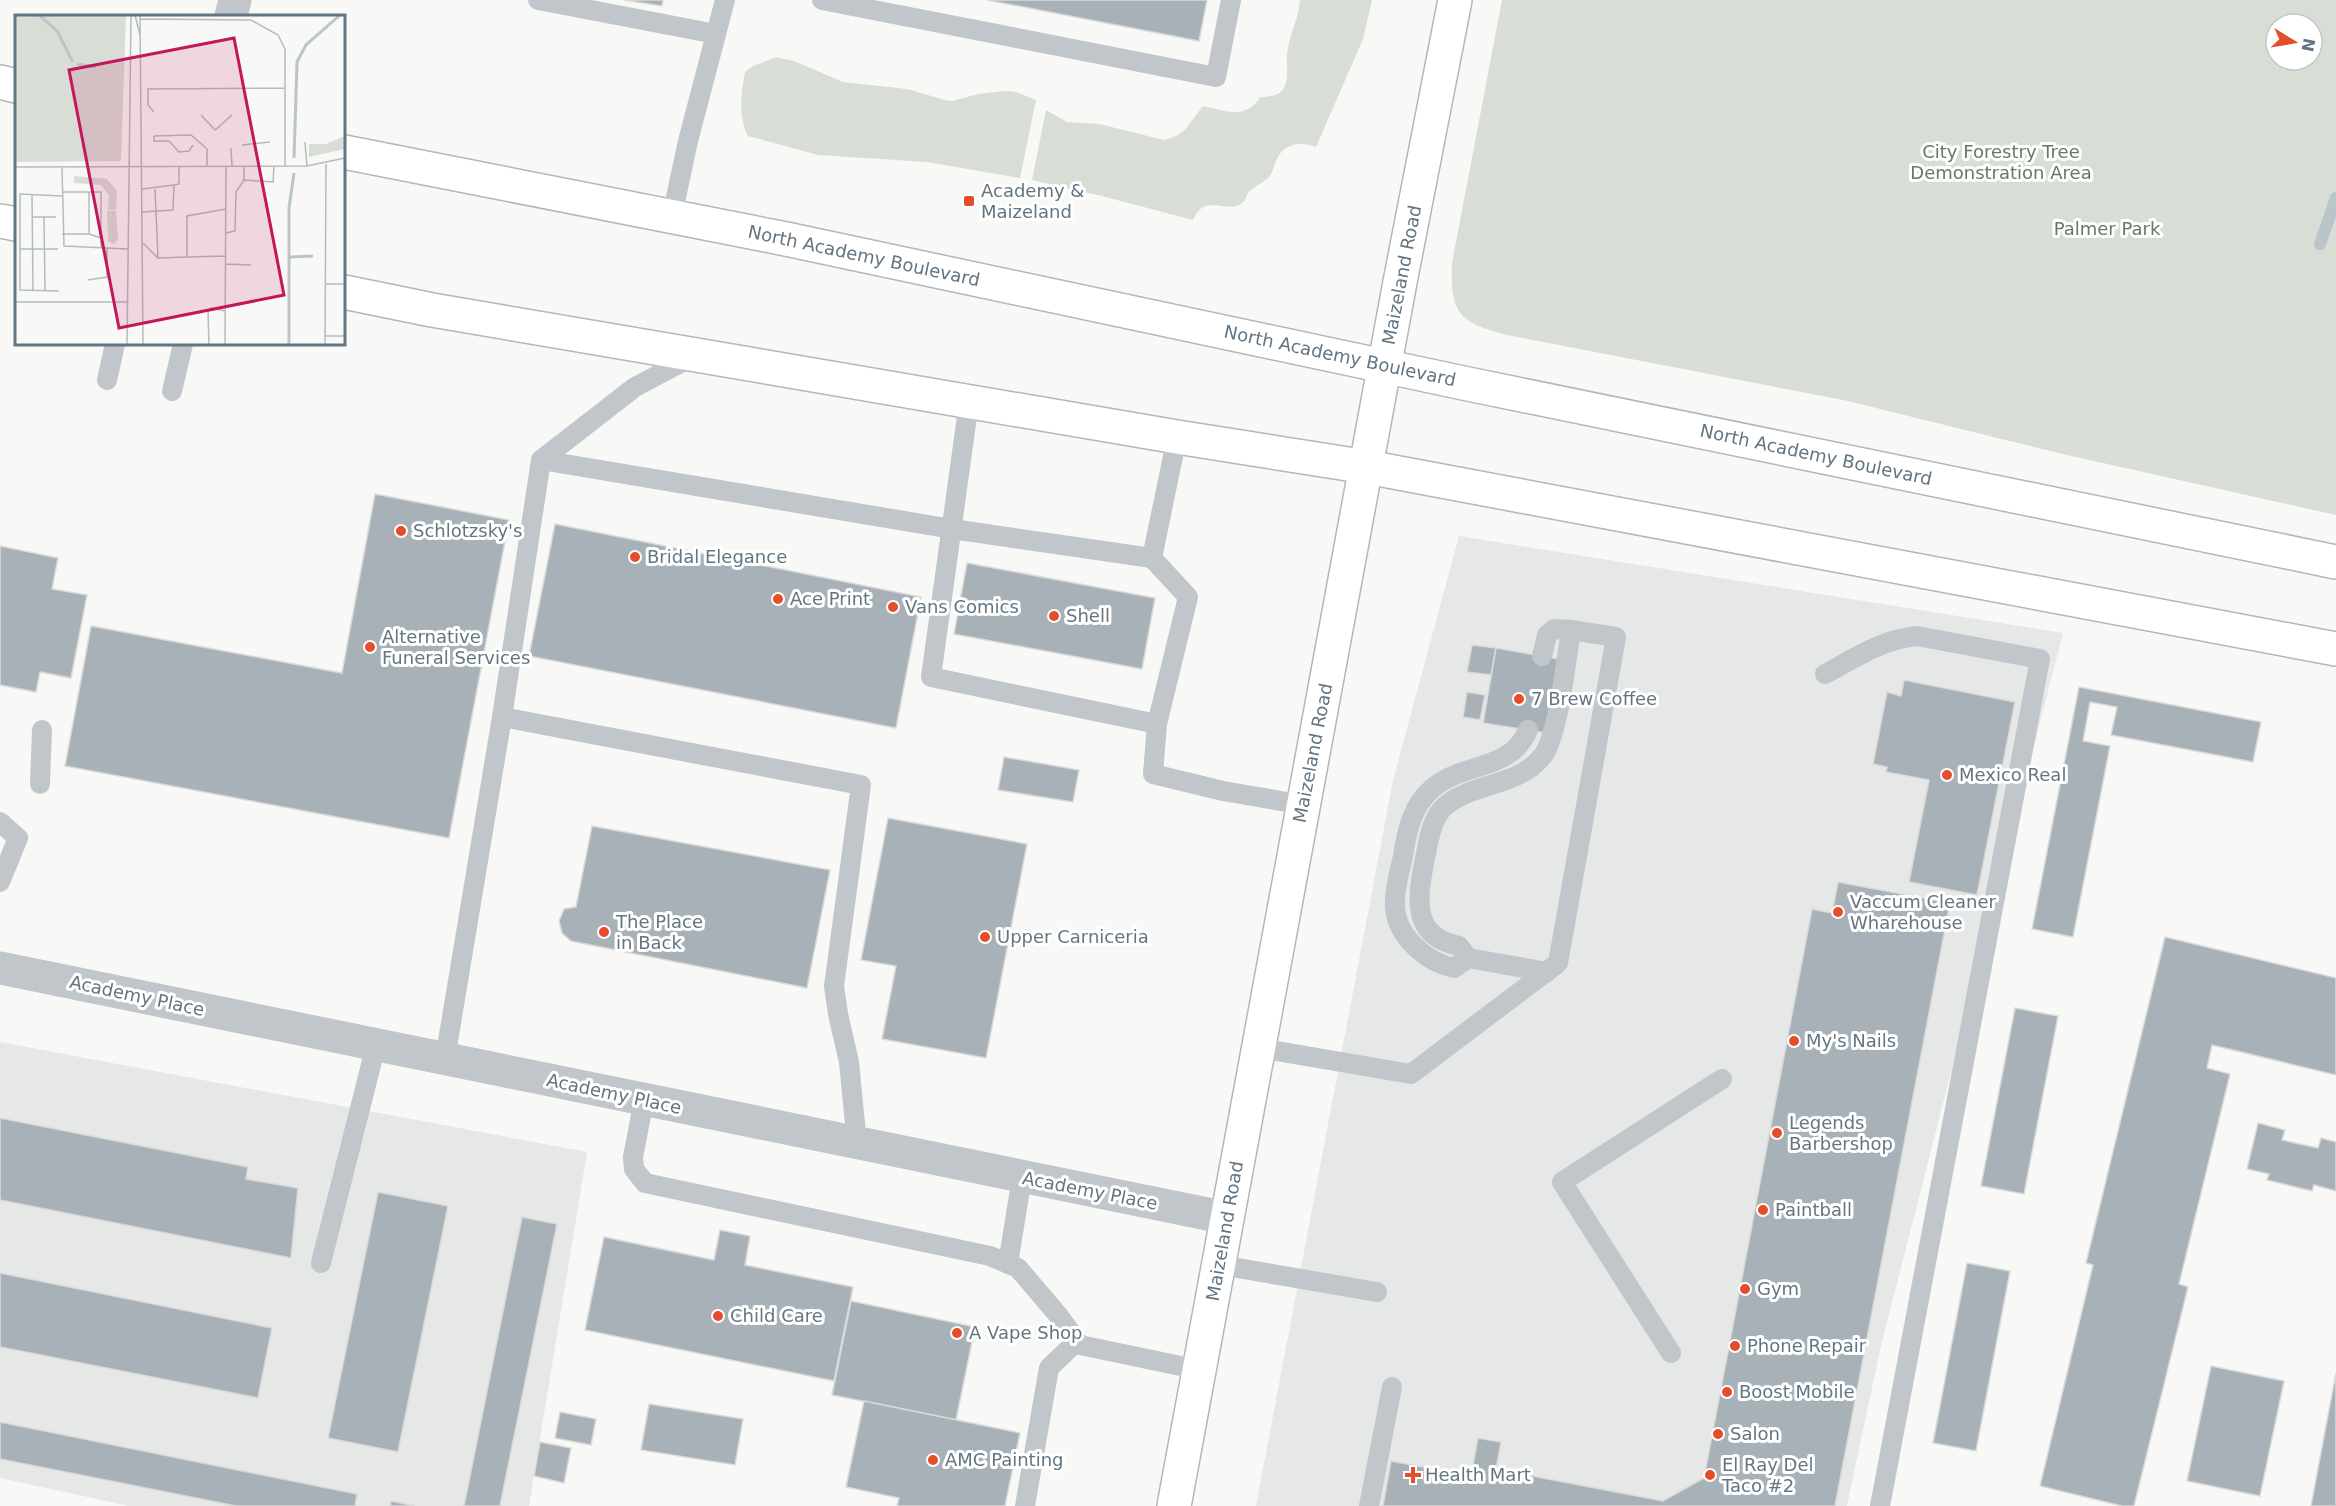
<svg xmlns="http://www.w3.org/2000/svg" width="2336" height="1506" font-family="'DejaVu Sans',sans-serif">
<rect width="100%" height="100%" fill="#f8f8f6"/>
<g fill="#e6e7e7">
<path d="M 1459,536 L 2063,633 L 1880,1350 L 1847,1506 L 1256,1506 L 1393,780 Z"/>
<path d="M 0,1042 L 587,1152 L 529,1506 L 129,1506 L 0,1478 Z"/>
</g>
<g fill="#d8ddd5" fill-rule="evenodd">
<path d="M 1300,0 L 1372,0 L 1363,39 L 1316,147 C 1300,141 1283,143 1276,161 C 1274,166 1273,173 1268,178 C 1263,183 1254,186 1249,192 C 1246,196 1246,200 1242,203 C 1226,215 1205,191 1193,220 L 1102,196 L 1032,180 L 1046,110 L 1067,122 L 1099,124 L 1164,140 L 1176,136 L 1185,130 L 1203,106 C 1225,111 1247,120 1260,97 C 1268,97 1276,96 1282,91 C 1290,81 1286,66 1287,54 C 1289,35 1299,19 1300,0 Z"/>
<path d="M 1502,0 L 2336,0 L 2336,515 L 2058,453 L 1848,401 L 1507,335 C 1458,323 1450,312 1452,263 ZM 2276,24 L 2312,24 L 2312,60 L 2276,60 Z"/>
<path d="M 776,57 L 794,61 L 843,82 L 907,89 L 945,100 L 952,101 L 978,94 L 1005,91 L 1016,92 L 1036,100 L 1020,178 L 927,162 L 818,155 L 748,136 C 738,115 741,94 745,72 L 753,66 Z"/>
</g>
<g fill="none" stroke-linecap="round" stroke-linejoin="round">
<path stroke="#b9c5c9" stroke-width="12" d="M 2320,244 L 2336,198"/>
</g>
<g fill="#a8b1b7" stroke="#dadad8" stroke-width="1.5">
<path d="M 624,0 L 663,0 L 662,6 Z"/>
<path d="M 987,0 L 1207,0 L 1199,41 Z"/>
<path d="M 375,494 L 509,520 L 449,838 L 65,766 L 91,626 L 342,673 Z"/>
<path d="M 555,524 L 921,597 L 896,728 L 529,656 Z"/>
<path d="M 0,546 L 58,558 L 52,589 L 87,595 L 71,678 L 40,672 L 36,692 L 0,685 Z"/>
<path d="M 967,563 L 1155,598 L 1142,669 L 954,634 Z"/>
<path d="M 1472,645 L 1496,648 L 1491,675 L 1467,672 Z"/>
<path d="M 1496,648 L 1558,659 L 1546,733 L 1483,723 Z"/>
<path d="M 1904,680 L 2015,702 L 1977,895 L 1909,882 L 1929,780 L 1886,772 L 1887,767 L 1873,764 L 1887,692 L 1901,696 Z"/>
<path d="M 2079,687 L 2261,722 L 2253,762 L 2111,735 L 2117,707 L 2090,702 L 2083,741 L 2110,746 L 2073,937 L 2032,929 Z"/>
<path d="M 1467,692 L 1485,695 L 1480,720 L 1463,717 Z"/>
<path d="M 1004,757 L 1079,770 L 1073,802 L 998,790 Z"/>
<path d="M 888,818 L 1027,844 L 986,1058 L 882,1039 L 896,966 L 861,960 Z"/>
<path d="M 592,826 L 830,870 L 807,988 L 571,941 L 562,933 L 559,921 L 564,909 L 576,907 Z"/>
<path d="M 1838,882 L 1950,903 L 1835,1506 L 1383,1506 L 1391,1461 L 1471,1476 L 1478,1438 L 1501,1442 L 1496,1469 L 1663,1501 L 1704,1478 L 1812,909 L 1832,913 Z"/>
<path d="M 2165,937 L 2336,978 L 2336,1075 L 2212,1045 L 2207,1068 L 2230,1074 L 2179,1284 L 2188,1287 L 2134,1506 L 2122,1506 L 2040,1486 L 2093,1265 L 2086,1263 Z"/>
<path d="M 2015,1008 L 2058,1016 L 2024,1194 L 1981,1186 Z"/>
<path d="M 0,1118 L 248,1167 L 246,1179 L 298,1188 L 291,1258 L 0,1200 Z"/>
<path d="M 2258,1123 L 2285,1130 L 2282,1140 L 2318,1148 L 2321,1138 L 2336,1142 L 2336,1191 L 2314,1185 L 2312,1191 L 2267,1180 L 2269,1174 L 2247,1169 Z"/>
<path d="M 378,1192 L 448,1206 L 398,1452 L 328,1438 Z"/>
<path d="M 522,1217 L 557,1224 L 500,1506 L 464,1506 Z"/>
<path d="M 720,1230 L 750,1236 L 745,1265 L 853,1287 L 834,1381 L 585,1330 L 604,1237 L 714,1260 Z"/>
<path d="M 1967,1263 L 2010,1271 L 1976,1451 L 1933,1443 Z"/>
<path d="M 0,1273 L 272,1328 L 258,1398 L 0,1347 Z"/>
<path d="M 851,1301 L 975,1327 L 956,1420 L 832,1395 Z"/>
<path d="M 2211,1366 L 2284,1381 L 2260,1496 L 2187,1481 Z"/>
<path d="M 2336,1373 L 2336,1506 L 2311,1506 Z"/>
<path d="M 864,1401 L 1020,1433 L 1005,1506 L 897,1506 L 899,1498 L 846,1487 Z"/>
<path d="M 649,1404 L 743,1419 L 735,1465 L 641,1450 Z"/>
<path d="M 560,1412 L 596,1419 L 591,1445 L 555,1438 Z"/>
<path d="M 0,1422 L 357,1494 L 355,1506 L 236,1506 L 0,1459 Z"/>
<path d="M 540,1442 L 571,1448 L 564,1483 L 534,1476 Z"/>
<path d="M 391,1501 L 415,1506 L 390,1506 Z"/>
</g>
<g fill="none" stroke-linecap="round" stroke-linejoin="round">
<defs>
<path id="secondary" d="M 1174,1506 L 1400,282 L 1455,0"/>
<g id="highway">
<path d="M 0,82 L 16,86"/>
<path d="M 344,152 L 786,239 L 1468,384 L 2336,562"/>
<path d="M 0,221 L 16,224"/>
<path d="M 344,292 L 432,310 L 1177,437 L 1367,467 L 2336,649"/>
</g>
</defs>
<use href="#secondary" stroke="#b1b8bd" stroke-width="36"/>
<use href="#highway" stroke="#b2b7bb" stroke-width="36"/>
<g stroke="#c1c6ca" stroke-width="20">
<path d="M 538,0 L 716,34"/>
<path d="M 822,0 L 1216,77 L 1231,0"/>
<path d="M 672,216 L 688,141 L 725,0"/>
<path d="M 107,380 L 115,344"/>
<path d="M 172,391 L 183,344"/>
<path d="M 969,402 L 931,677 L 1157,724 L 1153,774 L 1223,791 L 1304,805"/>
<path d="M 541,460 L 952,529 L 1152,558"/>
<path d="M 1542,656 L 1547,635 L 1554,629 L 1571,630"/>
<path d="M 1825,674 C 1855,658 1883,639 1917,636 L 2040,659 L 1880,1506"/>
<path d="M 502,717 L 541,460 L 635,387 L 696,355"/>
<path d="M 1157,724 L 1188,597 L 1152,558 L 1177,437"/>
<path d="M 1528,730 C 1511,771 1464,762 1434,787 C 1412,805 1407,830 1403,856 C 1400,871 1394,889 1395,906 C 1396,936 1426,962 1454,968 L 1468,958 L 1547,972"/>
<path d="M 40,784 L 42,730"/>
<path d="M 0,822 L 18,838 L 0,882"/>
<path d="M 1259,1048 L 1411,1074 L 1558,963 L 1616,637 L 1571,630 C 1566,660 1559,731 1544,754 C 1520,788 1473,781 1444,807 C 1431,820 1429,840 1425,858 C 1418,895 1409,936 1459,946 L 1468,958"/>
<path d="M 445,1059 L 502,717 L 861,785 L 834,986 L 838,1014 L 849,1062 L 857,1144"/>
<path d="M 644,1100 L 633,1157 L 634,1169 L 645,1183 L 990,1256 L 1018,1268 L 1058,1315 L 1080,1345 L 1200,1370"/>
<path d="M 321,1263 L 376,1045"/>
<path d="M 1008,1264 L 1022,1177"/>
<path d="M 1220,1265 L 1377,1292"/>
<path d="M 1671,1353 L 1562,1182 L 1722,1079"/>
<path d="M 1025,1506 L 1049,1368 L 1077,1341"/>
<path d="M 1369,1506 L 1392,1387"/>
</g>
<g stroke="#c1c6ca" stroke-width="33">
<path d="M 231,16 L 235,0"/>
<path d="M 0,968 L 1227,1218"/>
</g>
<use href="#secondary" stroke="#fff" stroke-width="33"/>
<use href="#highway" stroke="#fff" stroke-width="33"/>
</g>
<g fill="#e44e2a" stroke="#fff" stroke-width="2">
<rect x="963" y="195" width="12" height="12" rx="3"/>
<circle cx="401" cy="531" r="6"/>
<circle cx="635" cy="557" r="6"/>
<circle cx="778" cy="599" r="6"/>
<circle cx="893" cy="607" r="6"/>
<circle cx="1054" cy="616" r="6"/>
<circle cx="370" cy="647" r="6"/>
<circle cx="1519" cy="699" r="6"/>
<circle cx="1947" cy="775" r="6"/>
<circle cx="1838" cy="912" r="6"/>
<circle cx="604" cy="932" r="6"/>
<circle cx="985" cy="937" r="6"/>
<circle cx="1794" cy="1041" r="6"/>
<circle cx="1777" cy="1133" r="6"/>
<circle cx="1763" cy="1210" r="6"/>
<circle cx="1745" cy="1289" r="6"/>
<circle cx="718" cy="1316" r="6"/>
<circle cx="957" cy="1333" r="6"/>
<circle cx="1735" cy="1346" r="6"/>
<circle cx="1727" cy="1392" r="6"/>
<circle cx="1718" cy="1434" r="6"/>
<circle cx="933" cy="1460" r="6"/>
<path d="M1410 1466h6v6h6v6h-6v6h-6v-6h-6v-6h6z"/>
<circle cx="1710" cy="1475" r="6"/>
</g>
<g text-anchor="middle" stroke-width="6" stroke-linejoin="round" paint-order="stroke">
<g font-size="18" fill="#677962" stroke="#fff">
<text x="2001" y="158">City Forestry Tree<tspan x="2001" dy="21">Demonstration Area</tspan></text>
<text x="2107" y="235">Palmer Park</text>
</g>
<g font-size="18" fill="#637581" stroke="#fff" text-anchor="start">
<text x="981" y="197">Academy &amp;<tspan x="981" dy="21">Maizeland</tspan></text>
<text x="413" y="537">Schlotzsky's</text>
<text x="647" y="563">Bridal Elegance</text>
<text x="790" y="605">Ace Print</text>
<text x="905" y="613">Vans Comics</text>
<text x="1066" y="622">Shell</text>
<text x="382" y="643">Alternative<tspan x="382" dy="21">Funeral Services</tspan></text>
<text x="1531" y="705">7 Brew Coffee</text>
<text x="1959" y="781">Mexico Real</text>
<text x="1850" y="908">Vaccum Cleaner<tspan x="1850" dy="21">Wharehouse</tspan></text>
<text x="616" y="928">The Place<tspan x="616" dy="21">in Back</tspan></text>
<text x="997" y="943">Upper Carniceria</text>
<text x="1806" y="1047">My's Nails</text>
<text x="1789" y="1129">Legends<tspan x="1789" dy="21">Barbershop</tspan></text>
<text x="1775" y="1216">Paintball</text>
<text x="1757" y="1295">Gym</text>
<text x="730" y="1322">Child Care</text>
<text x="969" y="1339">A Vape Shop</text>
<text x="1747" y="1352">Phone Repair</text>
<text x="1739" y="1398">Boost Mobile</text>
<text x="1730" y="1440">Salon</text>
<text x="945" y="1466">AMC Painting</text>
<text x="1722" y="1471">El Ray Del<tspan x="1722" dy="21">Taco #2</tspan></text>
<text x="1425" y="1481">Health Mart</text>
</g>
<g font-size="18" fill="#637581" stroke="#fff">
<text transform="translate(864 256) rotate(12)" y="6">North Academy Boulevard</text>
<text transform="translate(1402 275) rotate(-79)" y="6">Maizeland Road</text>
<text transform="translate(1340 356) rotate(12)" y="6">North Academy Boulevard</text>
<text transform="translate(1816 455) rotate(12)" y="6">North Academy Boulevard</text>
<text transform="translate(1313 753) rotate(-79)" y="6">Maizeland Road</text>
<text transform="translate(137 996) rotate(12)" y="6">Academy Place</text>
<text transform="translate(614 1094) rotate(12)" y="6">Academy Place</text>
<text transform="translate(1090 1191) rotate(11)" y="6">Academy Place</text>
<text transform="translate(1225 1231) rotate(-80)" y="6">Maizeland Road</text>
</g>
</g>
<g transform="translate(15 15)">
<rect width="330" height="330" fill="#f8f8f6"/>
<path d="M 0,0 L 111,0 L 106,146 L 0,147 ZM 330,121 L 330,134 L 294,142 L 294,129 L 311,129 ZM 59,161 L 92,164 L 102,176 L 101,195 L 93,195 L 94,181 L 86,170 L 59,168 ZM 92,196 L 101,196 L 103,224 L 99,229 L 93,226 Z" fill="#d8ddd5"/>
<path fill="none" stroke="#b9c5c9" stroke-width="3" d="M 24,0 L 42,16 L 58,47M 62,49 L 81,52M 279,143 L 282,47 L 291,30 L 325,0M 275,242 L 298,241M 274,330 L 274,193 L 279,158"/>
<path fill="none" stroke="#b3bcc0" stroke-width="1.5" d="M 120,0 L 125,20M 125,0 L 128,330M 125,4 L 236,5 L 263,20 L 270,34 L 270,151M 139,97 L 133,90 L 133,74 L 270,73M 186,100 L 200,115 L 217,100M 139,121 L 176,120 L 192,134 L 192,151M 139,121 L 139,126 L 154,126 L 164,137 L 174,136 L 178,130M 290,127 L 292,151M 227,130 L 255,127M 216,133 L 217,151M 0,152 L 292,151 L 330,143M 47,152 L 49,231 L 113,234M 228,165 L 258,167 L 259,151M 127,174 L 159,170M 140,174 L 143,243M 47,177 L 86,177 L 86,233M 74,177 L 74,219 L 86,223M 17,179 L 18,275M 127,197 L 158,195 L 159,170 L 164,169 L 164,152M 17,202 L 41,202M 29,202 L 30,275M 211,218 L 220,216 L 221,177 L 229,165 L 229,151M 47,219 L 74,219M 128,228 L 143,243 L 172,242M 5,234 L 43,234M 211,241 L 172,242 L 172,201 L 211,194M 211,249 L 236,250M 73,265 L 92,262 L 92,233M 310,269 L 330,269M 44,276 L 5,275 L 5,179 L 47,181M 0,287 L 113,287M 310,321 L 330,321M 112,330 L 116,0M 194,330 L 193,296 L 196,293 L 210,296M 210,330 L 211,151M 310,330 L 311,149"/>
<path fill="#c2185b" fill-opacity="0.15" stroke="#c2185b" stroke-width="3" d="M 219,23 L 269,280 L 104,313 L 54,55 Z"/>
<rect width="330" height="330" fill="none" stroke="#637581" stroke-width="3"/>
</g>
<g transform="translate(2294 42) rotate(101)"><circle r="28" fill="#ffffff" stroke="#c1c8cd" stroke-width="1.5"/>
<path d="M0-4.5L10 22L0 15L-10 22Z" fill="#e44e2a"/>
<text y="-9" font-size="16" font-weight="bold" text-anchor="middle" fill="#637581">N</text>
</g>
</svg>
